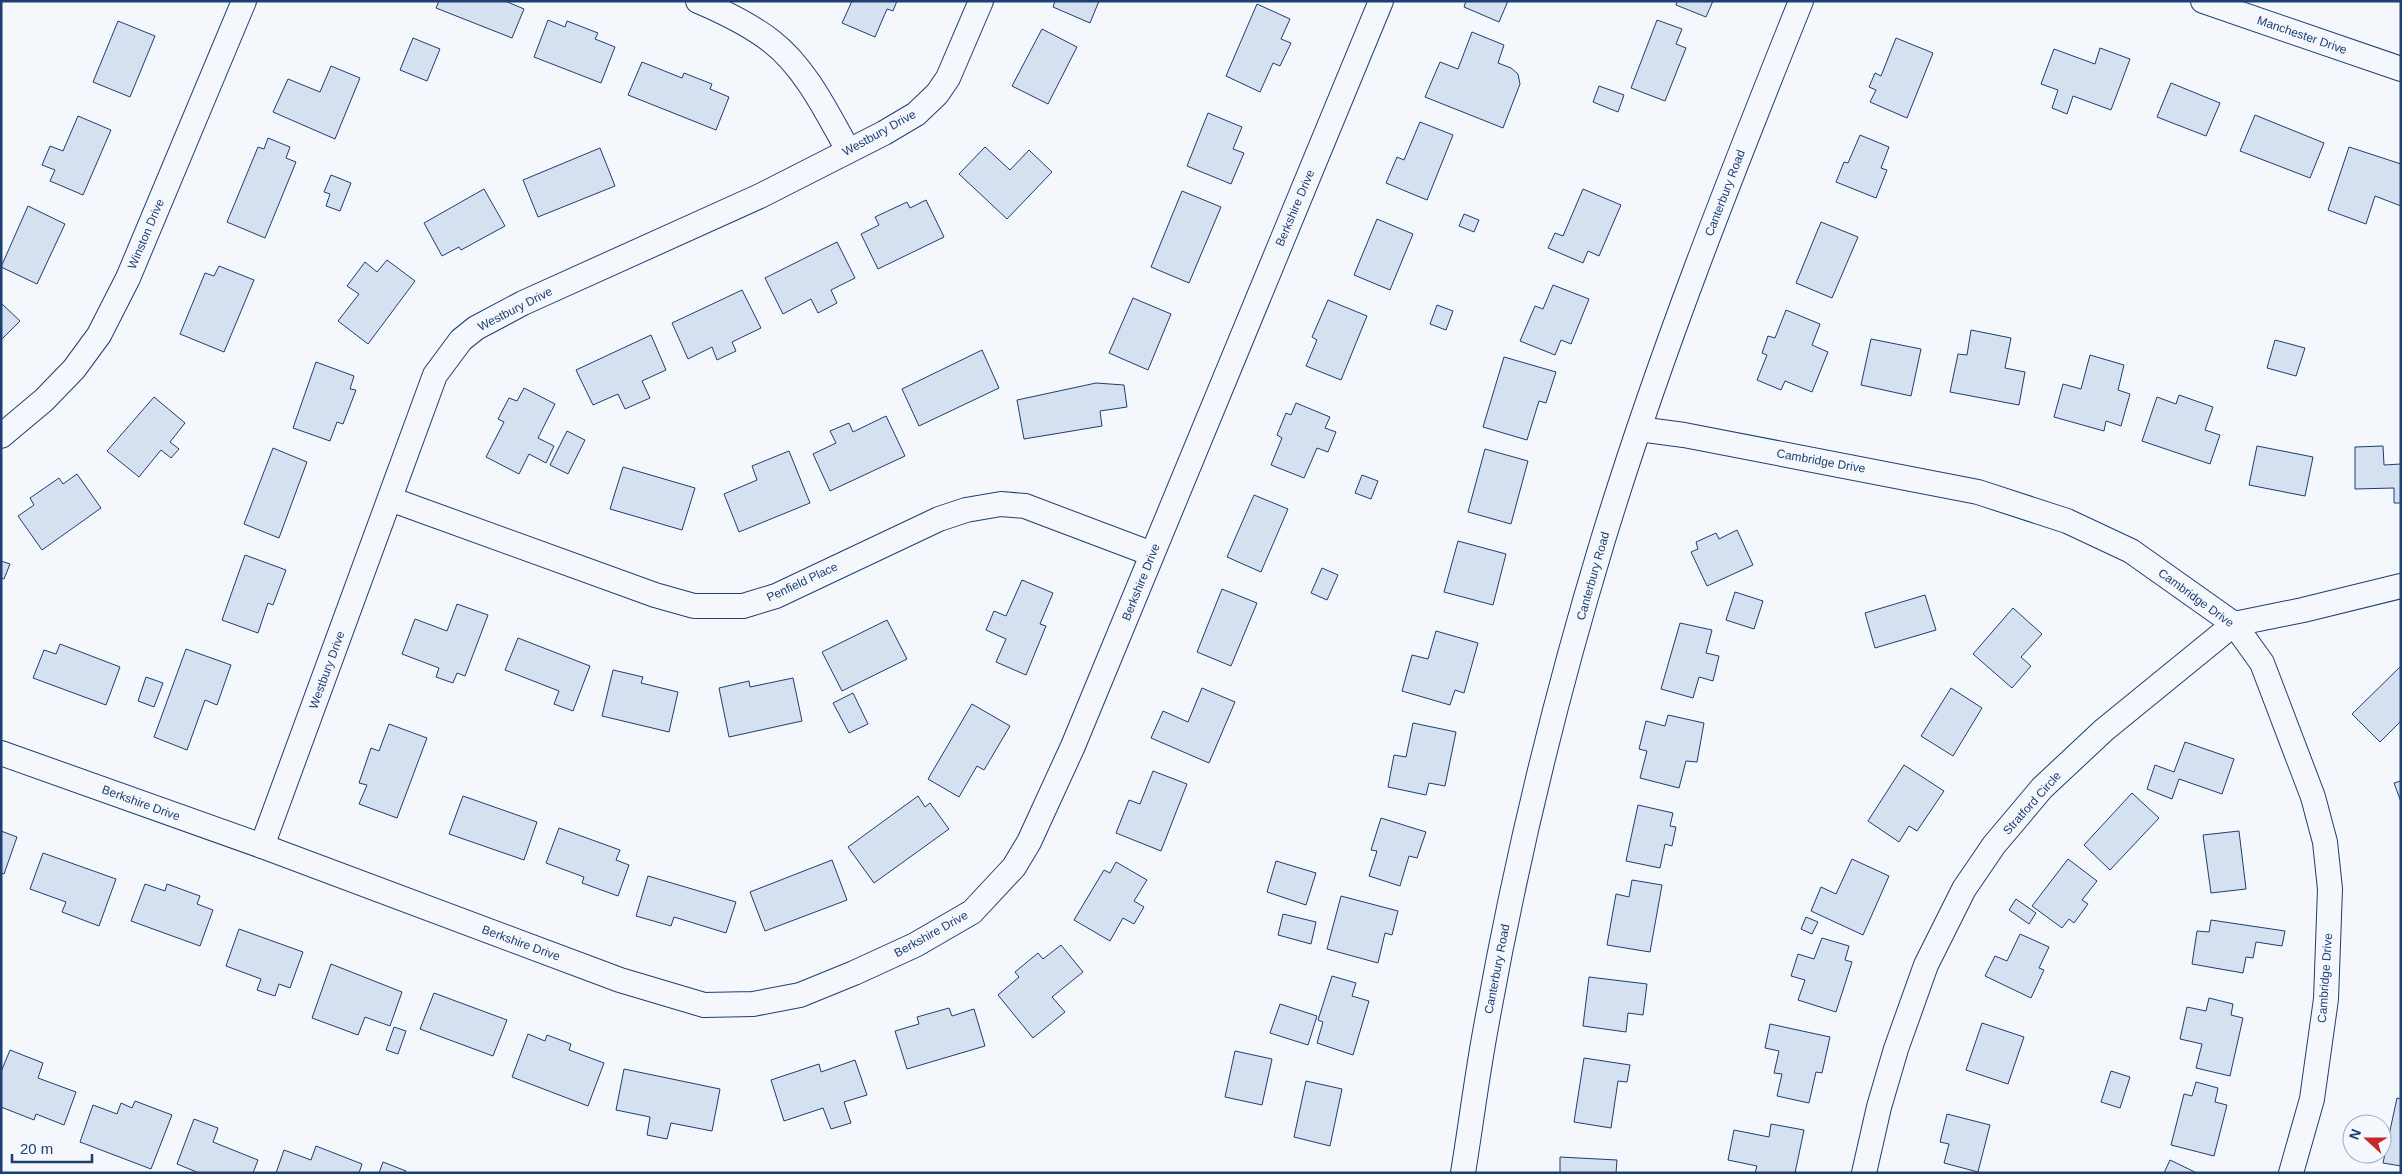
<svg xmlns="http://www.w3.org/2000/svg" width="2402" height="1174" font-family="Arial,sans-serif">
<rect width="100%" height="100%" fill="#f4f7fb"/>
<g fill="#d5e0f0" stroke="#1d3f73">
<path d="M 439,1 L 505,1 L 524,9 L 512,38 L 436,8 Z"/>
<path d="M 852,1 L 897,1 L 893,11 L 887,9 L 875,37 L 842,23 Z"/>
<path d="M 1055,1 L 1099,1 L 1090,23 L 1053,7 Z"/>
<path d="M 1466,1 L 1508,1 L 1499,22 L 1464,7 Z"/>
<path d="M 1677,1 L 1713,1 L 1706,17 L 1676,5 Z"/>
<path d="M 1257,4 L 1290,19 L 1281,39 L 1291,43 L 1280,66 L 1273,63 L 1260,92 L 1226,76 Z"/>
<path d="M 548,20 L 565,27 L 567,21 L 598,33 L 595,39 L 615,47 L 601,83 L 534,57 Z"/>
<path d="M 1657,20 L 1682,29 L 1676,44 L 1686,48 L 1665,101 L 1631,88 Z"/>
<path d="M 118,21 L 155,36 L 130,97 L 93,82 Z"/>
<path d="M 1042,29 L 1077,47 L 1048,104 L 1012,86 Z"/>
<path d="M 1472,32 L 1504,45 L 1498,63 L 1511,68 L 1518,74 L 1520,84 L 1503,128 L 1425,97 L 1440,62 L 1458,69 Z"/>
<path d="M 413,38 L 440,49 L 427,81 L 400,70 Z"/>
<path d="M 1896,38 L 1933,53 L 1907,118 L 1870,102 L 1876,90 L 1869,87 L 1875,73 L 1881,76 Z"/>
<path d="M 2100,48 L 2130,59 L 2111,110 L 2073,96 L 2067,114 L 2052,108 L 2058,90 L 2041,84 L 2054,49 L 2095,64 Z"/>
<path d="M 642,62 L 682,78 L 684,73 L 712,84 L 710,89 L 729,97 L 716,130 L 628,95 Z"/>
<path d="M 331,66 L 360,78 L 335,139 L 273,112 L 288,79 L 320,92 Z"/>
<path d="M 2171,83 L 2220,103 L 2206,136 L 2157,117 Z"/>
<path d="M 1599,86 L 1624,95 L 1618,112 L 1593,102 Z"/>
<path d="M 1208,113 L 1242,127 L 1233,149 L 1244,153 L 1231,184 L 1187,166 Z"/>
<path d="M 2255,115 L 2324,143 L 2310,178 L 2240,151 Z"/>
<path d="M 78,116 L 111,130 L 83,195 L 50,181 L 55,170 L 42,165 L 50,146 L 63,151 Z"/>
<path d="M 1420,122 L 1453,135 L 1427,200 L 1386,183 L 1397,157 L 1404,160 Z"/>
<path d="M 1860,135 L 1889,147 L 1881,168 L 1887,170 L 1876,198 L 1836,182 L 1844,162 L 1848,163 Z"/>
<path d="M 268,138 L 290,147 L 286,158 L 296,162 L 265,238 L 227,222 L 258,147 L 264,149 Z"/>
<path d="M 985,147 L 1010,170 L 1029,150 L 1052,172 L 1007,219 L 959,174 Z"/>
<path d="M 2349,147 L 2401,164 L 2401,206 L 2375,196 L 2366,224 L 2328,210 Z"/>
<path d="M 600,148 L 615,186 L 538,217 L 523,180 Z"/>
<path d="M 331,175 L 351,183 L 340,211 L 326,206 L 330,194 L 324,192 Z"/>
<path d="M 484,189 L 505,226 L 461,250 L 459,247 L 442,256 L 424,223 Z"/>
<path d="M 1583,189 L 1621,205 L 1599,256 L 1588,251 L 1583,263 L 1548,248 L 1555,233 L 1563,236 Z"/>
<path d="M 1182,191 L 1221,207 L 1189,283 L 1151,267 Z"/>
<path d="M 926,200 L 944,237 L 878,269 L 861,234 L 879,225 L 875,217 L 907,202 L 910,208 Z"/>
<path d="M 28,206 L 65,224 L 37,284 L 1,267 Z"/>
<path d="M 1464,214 L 1479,220 L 1474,232 L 1459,226 Z"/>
<path d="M 1377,219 L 1413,234 L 1390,290 L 1354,275 Z"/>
<path d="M 1821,222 L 1858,237 L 1832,298 L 1796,283 Z"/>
<path d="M 837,242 L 855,278 L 831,290 L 837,303 L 818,313 L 811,299 L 783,314 L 765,278 Z"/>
<path d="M 387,260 L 415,281 L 368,344 L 338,321 L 359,294 L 347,286 L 365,262 L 377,272 Z"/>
<path d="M 219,266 L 254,280 L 224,352 L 180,334 L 205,273 L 214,276 Z"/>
<path d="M 1553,285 L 1589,299 L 1571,344 L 1561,340 L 1555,355 L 1520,341 L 1535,306 L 1543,309 Z"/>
<path d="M 742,290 L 761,328 L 732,342 L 736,351 L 717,360 L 712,347 L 688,359 L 672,323 Z"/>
<path d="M 1133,298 L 1171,314 L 1148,370 L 1109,353 Z"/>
<path d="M 1328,300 L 1367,316 L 1341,380 L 1306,366 L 1317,340 L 1312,337 Z"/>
<path d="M 1,303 L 20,321 L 1,340 Z"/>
<path d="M 1437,305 L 1453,311 L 1446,330 L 1430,324 Z"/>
<path d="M 1786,310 L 1820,324 L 1812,345 L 1828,352 L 1812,392 L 1785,381 L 1781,390 L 1757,380 L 1767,355 L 1762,353 L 1768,336 L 1775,338 Z"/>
<path d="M 1971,330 L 2011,338 L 2005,368 L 2025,372 L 2019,405 L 1950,392 L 1958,354 L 1967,355 Z"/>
<path d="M 651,335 L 666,370 L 642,381 L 650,398 L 625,409 L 618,394 L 593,405 L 576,370 Z"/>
<path d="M 1871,339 L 1921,349 L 1911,396 L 1861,385 Z"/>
<path d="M 2275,340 L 2305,348 L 2296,376 L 2267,368 Z"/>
<path d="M 982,350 L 999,388 L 919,426 L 902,389 Z"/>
<path d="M 2090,355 L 2124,365 L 2118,390 L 2130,394 L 2121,426 L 2106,421 L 2104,431 L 2054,417 L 2063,384 L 2081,389 Z"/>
<path d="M 1504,357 L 1556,372 L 1546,403 L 1539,401 L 1527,440 L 1483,427 Z"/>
<path d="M 316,362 L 354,376 L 350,389 L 356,390 L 343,424 L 337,422 L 330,441 L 293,428 Z"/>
<path d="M 1096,383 L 1124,385 L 1127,407 L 1100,411 L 1102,426 L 1024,439 L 1017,400 Z"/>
<path d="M 524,388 L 555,404 L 538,438 L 554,446 L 546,463 L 529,454 L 519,474 L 486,457 L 504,422 L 498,419 L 509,398 L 517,401 Z"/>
<path d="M 2179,395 L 2213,407 L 2205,430 L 2220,435 L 2210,464 L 2142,441 L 2157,397 L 2176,404 Z"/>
<path d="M 154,397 L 185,423 L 170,442 L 179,449 L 171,458 L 161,450 L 139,477 L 107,451 Z"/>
<path d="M 1296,403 L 1330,417 L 1325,428 L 1336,432 L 1328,452 L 1317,448 L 1304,478 L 1271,465 L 1282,438 L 1277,435 L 1286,413 L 1291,415 Z"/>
<path d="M 886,416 L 905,456 L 830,491 L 813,454 L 836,443 L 830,431 L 849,423 L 853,432 Z"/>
<path d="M 567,431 L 585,440 L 568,474 L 550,465 Z"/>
<path d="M 2257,446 L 2313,457 L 2305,496 L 2249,485 Z"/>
<path d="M 2383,446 L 2384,465 L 2401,464 L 2401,503 L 2394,503 L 2394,488 L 2355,489 L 2355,447 Z"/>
<path d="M 273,448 L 307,462 L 279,538 L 244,524 Z"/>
<path d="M 1485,449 L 1528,461 L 1511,524 L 1468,512 Z"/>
<path d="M 789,451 L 810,503 L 739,532 L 724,494 L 757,480 L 752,466 Z"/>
<path d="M 623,467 L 695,488 L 682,530 L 610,509 Z"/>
<path d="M 77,474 L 101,508 L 42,550 L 18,516 L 34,505 L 30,498 L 59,478 L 63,484 Z"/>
<path d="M 1362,475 L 1378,481 L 1371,499 L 1355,493 Z"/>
<path d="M 1254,495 L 1288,509 L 1261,572 L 1227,557 Z"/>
<path d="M 1737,530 L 1753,565 L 1707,586 L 1691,552 L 1698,549 L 1696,542 L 1716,533 L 1719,539 Z"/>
<path d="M 1458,541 L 1506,554 L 1493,605 L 1444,592 Z"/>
<path d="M 245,555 L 286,570 L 273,605 L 268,603 L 258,633 L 222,620 Z"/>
<path d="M 1,561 L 10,564 L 4,579 L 1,578 Z"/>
<path d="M 1322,568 L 1338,575 L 1327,600 L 1311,593 Z"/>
<path d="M 1022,580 L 1053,593 L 1040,624 L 1046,626 L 1026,675 L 996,662 L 1006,639 L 986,630 L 994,611 L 1006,616 Z"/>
<path d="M 1222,589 L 1257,603 L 1231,666 L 1197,652 Z"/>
<path d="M 1735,592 L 1763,601 L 1754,629 L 1726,620 Z"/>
<path d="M 1925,595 L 1936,630 L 1875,648 L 1865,613 Z"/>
<path d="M 457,604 L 488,615 L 465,676 L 457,673 L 453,683 L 436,677 L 439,668 L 402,654 L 415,619 L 447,631 Z"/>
<path d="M 2013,608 L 2042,634 L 2021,657 L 2031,666 L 2012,688 L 1973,654 Z"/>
<path d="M 887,620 L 907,659 L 842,691 L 822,652 Z"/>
<path d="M 1680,623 L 1712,630 L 1706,653 L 1719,656 L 1713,681 L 1699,677 L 1693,698 L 1661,689 Z"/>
<path d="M 1436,631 L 1478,643 L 1464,693 L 1455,690 L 1450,705 L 1402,691 L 1412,655 L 1428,659 Z"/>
<path d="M 518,638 L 590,666 L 573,711 L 554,704 L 559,691 L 505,670 Z"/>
<path d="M 60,644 L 120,667 L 106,705 L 33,678 L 44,650 L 56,654 Z"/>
<path d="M 186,649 L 231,665 L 217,705 L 205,700 L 187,750 L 154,737 Z"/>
<path d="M 2401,666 L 2401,721 L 2380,742 L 2352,714 Z"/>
<path d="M 613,670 L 643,677 L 641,683 L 678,692 L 669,732 L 602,716 Z"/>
<path d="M 146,677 L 163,683 L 154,707 L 138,701 Z"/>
<path d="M 793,678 L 802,721 L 729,737 L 719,688 L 749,681 L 750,687 Z"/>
<path d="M 1202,688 L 1235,702 L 1209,763 L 1151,738 L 1163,711 L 1188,722 Z"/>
<path d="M 1951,688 L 1982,708 L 1953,756 L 1921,736 Z"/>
<path d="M 853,693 L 868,724 L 849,733 L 833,703 Z"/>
<path d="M 972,704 L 1010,726 L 984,770 L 977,766 L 959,797 L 928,779 Z"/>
<path d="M 1668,715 L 1704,723 L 1697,762 L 1686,761 L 1679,788 L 1640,778 L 1647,751 L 1639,749 L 1646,721 L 1665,726 Z"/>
<path d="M 1413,723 L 1456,732 L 1445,786 L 1429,783 L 1426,795 L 1388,787 L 1394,755 L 1406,757 Z"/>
<path d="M 389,724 L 427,738 L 397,818 L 359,804 L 367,785 L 359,783 L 371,748 L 379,751 Z"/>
<path d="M 2185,742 L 2234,759 L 2222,794 L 2179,779 L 2172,799 L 2147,789 L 2155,765 L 2174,772 Z"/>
<path d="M 1904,765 L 1944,791 L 1917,831 L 1909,826 L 1899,842 L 1868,821 Z"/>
<path d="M 1153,771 L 1187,784 L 1161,851 L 1116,833 L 1129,800 L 1140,804 Z"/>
<path d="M 2401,781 L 2401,802 L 2394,783 Z"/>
<path d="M 2132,793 L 2159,818 L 2110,870 L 2084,845 Z"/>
<path d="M 463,796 L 537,822 L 524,860 L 449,834 Z"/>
<path d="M 918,796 L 925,807 L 930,803 L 949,829 L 874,883 L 848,847 Z"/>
<path d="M 1638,805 L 1673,813 L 1670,826 L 1676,827 L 1672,846 L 1665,844 L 1660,868 L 1626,861 Z"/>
<path d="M 1381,818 L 1426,832 L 1417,858 L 1409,856 L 1400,886 L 1369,876 L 1377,851 L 1371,850 Z"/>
<path d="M 559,828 L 620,850 L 616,860 L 629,865 L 618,896 L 582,883 L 584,877 L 546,863 Z"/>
<path d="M 1,831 L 17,837 L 4,874 L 1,873 Z"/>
<path d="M 2239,831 L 2246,889 L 2211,893 L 2203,835 Z"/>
<path d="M 43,853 L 116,879 L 99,926 L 62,912 L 66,902 L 30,889 Z"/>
<path d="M 1852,859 L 1889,876 L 1863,935 L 1811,911 L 1821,887 L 1836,894 Z"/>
<path d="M 2068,859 L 2097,881 L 2082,900 L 2088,904 L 2074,923 L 2069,919 L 2062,928 L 2032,906 Z"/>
<path d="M 832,860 L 847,900 L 765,931 L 750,892 Z"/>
<path d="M 1276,861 L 1316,873 L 1306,905 L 1267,892 Z"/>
<path d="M 1116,862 L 1147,880 L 1134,901 L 1144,907 L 1134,924 L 1123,918 L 1110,941 L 1074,920 L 1104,870 L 1110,873 Z"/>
<path d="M 648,876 L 736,902 L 726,933 L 674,917 L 671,926 L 636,916 Z"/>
<path d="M 1632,880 L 1662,885 L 1650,952 L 1607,945 L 1616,894 L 1629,897 Z"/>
<path d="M 145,884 L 165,891 L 167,884 L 200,896 L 197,904 L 213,910 L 200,946 L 131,921 Z"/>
<path d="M 1341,896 L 1398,911 L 1392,935 L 1385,933 L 1378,963 L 1327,949 Z"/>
<path d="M 2016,899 L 2036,913 L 2029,924 L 2009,910 Z"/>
<path d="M 1283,914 L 1316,922 L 1311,944 L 1278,935 Z"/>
<path d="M 1806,917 L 1818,922 L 1812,934 L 1801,929 Z"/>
<path d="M 2211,920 L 2285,931 L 2282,946 L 2256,942 L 2253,958 L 2246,957 L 2243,973 L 2192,964 L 2197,931 L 2209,932 Z"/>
<path d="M 239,929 L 303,952 L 290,988 L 279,984 L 275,996 L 257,990 L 261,979 L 226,966 Z"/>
<path d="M 2020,934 L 2049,947 L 2039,968 L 2044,970 L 2031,998 L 1985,976 L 1995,956 L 2007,961 Z"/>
<path d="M 1822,938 L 1849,946 L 1845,960 L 1852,962 L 1836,1012 L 1798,1000 L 1805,980 L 1791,976 L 1798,954 L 1814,959 Z"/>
<path d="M 1061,945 L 1083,972 L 1052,997 L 1065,1012 L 1033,1038 L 998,995 L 1019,977 L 1015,972 L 1038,953 L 1043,959 Z"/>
<path d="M 331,964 L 402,992 L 390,1026 L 365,1017 L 358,1035 L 312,1018 Z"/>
<path d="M 1332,976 L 1356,983 L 1352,996 L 1369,1001 L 1353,1055 L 1317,1043 L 1323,1022 L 1318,1020 Z"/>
<path d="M 1589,977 L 1647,984 L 1643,1015 L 1628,1013 L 1626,1032 L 1583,1026 Z"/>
<path d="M 434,993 L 507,1020 L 493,1056 L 420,1029 Z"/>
<path d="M 2209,998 L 2233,1004 L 2231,1015 L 2243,1018 L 2230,1076 L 2196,1068 L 2202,1044 L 2180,1039 L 2187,1007 L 2206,1011 Z"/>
<path d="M 1280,1004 L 1317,1016 L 1308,1045 L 1270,1033 Z"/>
<path d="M 949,1008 L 952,1016 L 974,1009 L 985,1046 L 907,1069 L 895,1031 L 919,1024 L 917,1017 Z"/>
<path d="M 1982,1023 L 2024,1037 L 2008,1084 L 1966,1070 Z"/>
<path d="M 1770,1024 L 1830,1037 L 1822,1073 L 1816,1072 L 1809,1103 L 1777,1096 L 1782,1074 L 1774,1073 L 1779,1051 L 1765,1048 Z"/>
<path d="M 394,1027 L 406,1031 L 398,1054 L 386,1050 Z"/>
<path d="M 528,1034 L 545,1041 L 547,1035 L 571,1044 L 569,1050 L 604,1063 L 588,1106 L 512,1077 Z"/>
<path d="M 10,1050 L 43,1063 L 38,1078 L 76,1092 L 64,1125 L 36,1114 L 34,1120 L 1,1107 L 1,1072 Z"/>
<path d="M 1235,1051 L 1272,1059 L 1262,1105 L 1225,1097 Z"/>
<path d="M 1584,1058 L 1630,1065 L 1627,1082 L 1618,1081 L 1611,1128 L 1574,1122 Z"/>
<path d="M 855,1060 L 867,1095 L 844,1102 L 851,1123 L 831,1129 L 823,1108 L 784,1121 L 771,1080 L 819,1064 L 821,1072 Z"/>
<path d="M 624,1069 L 720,1089 L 712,1131 L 671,1123 L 667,1139 L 647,1135 L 650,1117 L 616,1110 Z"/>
<path d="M 2111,1071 L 2130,1077 L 2120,1108 L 2101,1102 Z"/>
<path d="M 1306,1081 L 1342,1089 L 1330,1146 L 1294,1137 Z"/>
<path d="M 2196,1082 L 2218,1088 L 2215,1102 L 2227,1105 L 2214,1156 L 2171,1145 L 2184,1094 L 2192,1096 Z"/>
<path d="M 2397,1098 L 2401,1099 L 2401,1166 L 2383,1163 Z"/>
<path d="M 135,1101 L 172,1115 L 151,1169 L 80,1142 L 93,1105 L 117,1114 L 121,1103 L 132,1108 Z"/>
<path d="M 1947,1114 L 1990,1125 L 1978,1172 L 1944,1163 L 1949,1144 L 1940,1142 Z"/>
<path d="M 194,1119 L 218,1128 L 213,1142 L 258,1160 L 253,1173 L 199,1173 L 177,1164 Z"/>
<path d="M 1771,1124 L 1804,1130 L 1795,1173 L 1755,1173 L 1757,1166 L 1728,1160 L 1734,1130 L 1769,1137 Z"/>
<path d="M 316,1146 L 362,1164 L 359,1173 L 276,1173 L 284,1150 L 311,1160 Z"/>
<path d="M 1560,1157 L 1617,1160 L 1616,1173 L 1560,1173 Z"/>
<path d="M 2170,1160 L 2197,1173 L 2164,1173 Z"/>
<path d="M 383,1162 L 406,1171 L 405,1173 L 379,1173 Z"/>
</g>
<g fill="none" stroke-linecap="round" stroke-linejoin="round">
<defs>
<g id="minor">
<path d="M 698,1 C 724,12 749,24 771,41 C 806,68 827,113 848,150"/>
<path d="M 2203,1 L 2401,69"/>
<path d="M 1639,429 L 1684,435 L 1978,492 L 2067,521 L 2131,551 L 2234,624 L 2262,663 L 2313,797 L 2325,842 L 2330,889 L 2326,999 L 2312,1099 L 2291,1173"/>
<path d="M 1,436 L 44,400 L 74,369 L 99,335 L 128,278 L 244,1"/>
<path d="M 390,499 L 655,595 L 694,606 L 743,606 L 776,596 L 939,519 L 966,510 L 1001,504 L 1025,506 L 1152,554"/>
<path d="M 1,753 L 262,846 L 620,980 L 704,1005 L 753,1004 L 800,995 L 854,973 L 915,945 L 972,912 L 1014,867 L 1029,842 L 1073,746 L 1381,1"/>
<path d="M 262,846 L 435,375 L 461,340 L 476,328 L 523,303 L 760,196 L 884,133 L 916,114 L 937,94 L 948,78 L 981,1"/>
<path d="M 1463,1173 C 1471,1124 1477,1075 1486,1027 C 1515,864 1554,702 1602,543 C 1658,359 1729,180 1801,1"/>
<path d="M 1864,1173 L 1879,1107 L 1896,1049 L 1926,965 L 1964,889 L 1994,845 L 2042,788 L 2104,730 L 2234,624 L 2303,610 L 2401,586"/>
</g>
</defs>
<use href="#minor" stroke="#1d3f73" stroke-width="26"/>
<use href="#minor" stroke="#f4f7fb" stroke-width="24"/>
</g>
<g text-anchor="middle" stroke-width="4" stroke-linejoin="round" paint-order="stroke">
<g font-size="12" fill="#1d3f73" stroke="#f4f7fb">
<text transform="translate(2302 35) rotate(19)" y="4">Manchester Drive</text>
<text transform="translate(879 133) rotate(-29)" y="4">Westbury Drive</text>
<text transform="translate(1725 193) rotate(-69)" y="4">Canterbury Road</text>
<text transform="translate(1295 208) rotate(-67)" y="4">Berkshire Drive</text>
<text transform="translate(146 234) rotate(-67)" y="4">Winston Drive</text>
<text transform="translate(515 309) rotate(-27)" y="4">Westbury Drive</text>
<text transform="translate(1821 461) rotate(10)" y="4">Cambridge Drive</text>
<text transform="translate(1593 576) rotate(-74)" y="4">Canterbury Road</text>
<text transform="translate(802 582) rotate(-25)" y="4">Penfield Place</text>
<text transform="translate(1141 582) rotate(-68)" y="4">Berkshire Drive</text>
<text transform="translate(2196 598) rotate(36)" y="4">Cambridge Drive</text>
<text transform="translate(327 670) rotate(-70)" y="4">Westbury Drive</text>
<text transform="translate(141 803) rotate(20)" y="4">Berkshire Drive</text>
<text transform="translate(2032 803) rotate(-48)" y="4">Stratford Circle</text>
<text transform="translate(931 934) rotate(-29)" y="4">Berkshire Drive</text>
<text transform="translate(521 943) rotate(20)" y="4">Berkshire Drive</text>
<text transform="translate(1497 969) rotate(-79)" y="4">Canterbury Road</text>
<text transform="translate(2325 978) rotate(-86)" y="4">Cambridge Drive</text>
</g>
</g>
<rect width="2402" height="1174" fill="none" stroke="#1d3f73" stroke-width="5"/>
<g transform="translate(2367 1139) rotate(291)"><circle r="24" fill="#f4f7fb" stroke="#9eadc5"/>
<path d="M0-4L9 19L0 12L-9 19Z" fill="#c62828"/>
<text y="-8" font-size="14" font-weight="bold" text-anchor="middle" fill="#1d3f73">N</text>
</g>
<path d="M12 1154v8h80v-8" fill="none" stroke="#1d3f73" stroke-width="2.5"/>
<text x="20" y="1154" font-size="15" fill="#1d3f73" stroke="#f4f7fb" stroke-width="4" paint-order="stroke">20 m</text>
</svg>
